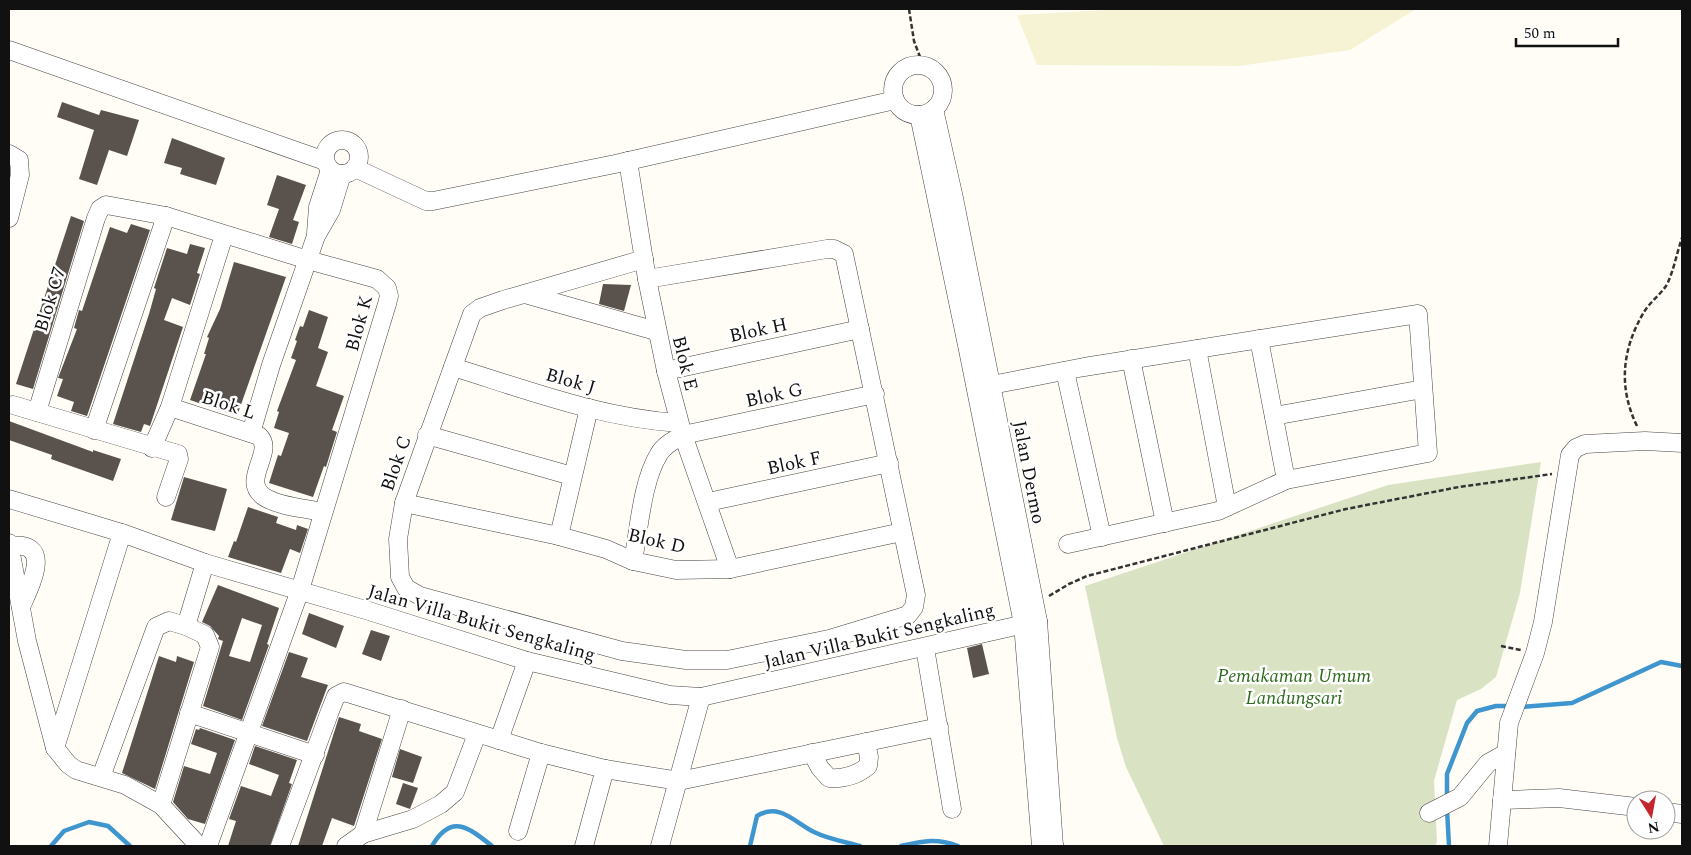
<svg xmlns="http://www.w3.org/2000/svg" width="1691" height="855" font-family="Spectral,serif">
<rect width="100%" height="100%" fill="#fffdf5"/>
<path fill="#f6f3d4" d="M 1124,9 L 1416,9 L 1350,50 L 1239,66 L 1037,65 L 1017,15 Z"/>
<path fill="#d9e3c4" d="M 1541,462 L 1520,593 L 1496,677 L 1481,689 L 1457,700 L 1434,781 L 1437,841 L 1435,846 L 1164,846 L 1126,767 L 1117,738 L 1085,586 L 1388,485 Z"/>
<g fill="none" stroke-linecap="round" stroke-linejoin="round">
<g stroke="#3f96cf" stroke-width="4.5">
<path d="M 1521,707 L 1572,703 L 1661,662 L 1682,666"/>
<path d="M 1447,799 L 1447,774 L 1467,723 L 1477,711 L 1496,706 L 1510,706"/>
<path d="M 1447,809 L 1449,846"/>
<path d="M 51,846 L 64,831 L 89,822 L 108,826 L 130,846"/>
<path d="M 432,846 C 451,813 468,827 492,846"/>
<path d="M 750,846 L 757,816 C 780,802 795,823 814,832 C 828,839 846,842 860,846"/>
<path d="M 901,846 C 924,841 936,838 958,846"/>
</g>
</g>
<g fill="#5a524d" fill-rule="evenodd">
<path d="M 62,102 L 99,115 L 101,110 L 139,120 L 127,156 L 109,150 L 97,185 L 79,179 L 94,130 L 57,117 Z"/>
<path d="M 172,138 L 225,158 L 216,185 L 180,174 L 182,168 L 164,163 Z"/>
<path d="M 277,175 L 306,185 L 293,220 L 299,222 L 292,244 L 269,237 L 279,209 L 267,205 Z"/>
<path d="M 71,216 L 84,221 L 33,389 L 16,384 Z"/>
<path d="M 131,224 L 150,230 L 87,416 L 71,411 L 74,402 L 57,396 L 63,379 L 58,378 L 77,329 L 74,328 L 79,310 L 82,311 L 110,227 L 127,233 Z"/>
<path d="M 190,244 L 205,248 L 197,273 L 200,274 L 190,305 L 172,298 L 164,320 L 183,327 L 150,426 L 144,424 L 141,432 L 113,424 L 149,314 L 156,289 L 154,288 L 167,248 L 187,254 Z"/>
<path d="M 234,262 L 286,277 L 237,416 L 190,400 L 206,354 L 204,354 L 209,338 L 207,337 L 220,309 Z"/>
<path d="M 603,284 L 631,285 L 624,311 L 599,304 Z"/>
<path d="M 309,310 L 328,317 L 318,348 L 328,352 L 316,386 L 344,396 L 332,430 L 337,432 L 326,467 L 324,466 L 313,497 L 269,483 L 278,455 L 281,456 L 289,433 L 274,428 L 279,412 L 277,411 L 296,360 L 291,358 L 297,341 L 295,340 L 300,326 L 303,327 Z"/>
<path d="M 9,421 L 93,452 L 93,450 L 121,459 L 113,481 L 51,459 L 52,455 L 9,440 Z"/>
<path d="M 184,477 L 227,489 L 215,531 L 171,520 Z"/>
<path d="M 248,507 L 278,517 L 276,523 L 296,530 L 297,525 L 308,529 L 300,553 L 290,549 L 281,573 L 228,557 L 234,541 L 236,542 Z"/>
<path d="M 218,585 L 279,608 L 267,644 L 269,645 L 242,720 L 203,706 L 223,641 L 218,639 L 219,636 L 210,626 L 202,622 ZM 242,618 L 262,625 L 250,662 L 229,656 Z"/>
<path d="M 309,613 L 344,626 L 336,648 L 302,634 Z"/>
<path d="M 371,630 L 390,636 L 381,661 L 362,654 Z"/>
<path d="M 982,644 L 989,674 L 973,678 L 967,648 Z"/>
<path d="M 289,652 L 308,658 L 301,677 L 328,685 L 307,741 L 262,726 Z"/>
<path d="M 159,656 L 176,662 L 177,656 L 194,662 L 155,789 L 122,773 Z"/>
<path d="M 339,717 L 361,724 L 359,731 L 382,739 L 354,826 L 332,818 L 322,846 L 298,846 Z"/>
<path d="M 200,728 L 235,740 L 205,824 L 188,819 L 173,802 L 184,766 L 210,774 L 217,753 L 191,744 L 196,729 L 199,730 Z"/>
<path d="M 255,746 L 297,760 L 289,783 L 292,784 L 270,846 L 228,846 L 236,821 L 229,819 L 241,786 L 271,796 L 279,775 L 249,764 Z"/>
<path d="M 400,749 L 422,757 L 413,783 L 392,777 Z"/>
<path d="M 403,783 L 418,788 L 410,809 L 396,804 Z"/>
</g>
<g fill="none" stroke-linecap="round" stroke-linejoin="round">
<defs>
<g id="minor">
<path d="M 9,50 L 325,161"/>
<circle cx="918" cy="90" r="25"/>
<path d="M 934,109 L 954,198 L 1038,621 L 1054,846"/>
<path d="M 919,115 L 968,350 L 1023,624 L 1041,846 L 1054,845"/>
<circle cx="342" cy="157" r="17"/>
<path d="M 9,154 L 19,160 L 20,175 L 9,218"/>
<path d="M 628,161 L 647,279 L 666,371 L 683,435 L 730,569"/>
<path d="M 355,168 L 426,201 L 433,201 L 615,164 L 895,100"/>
<path d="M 316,233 L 318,207 L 330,170"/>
<path d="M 644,259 L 503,300 L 480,308 L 472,314 L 404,503 L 398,539 L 400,577 L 406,588 L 420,596 L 622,651 L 686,660 L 727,660 L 829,639 L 908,615 L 914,607 L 916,595 L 844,254 L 834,249 L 827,249 L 647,279"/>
<path d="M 525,294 L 656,331"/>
<path d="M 1259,339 L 1286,480"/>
<path d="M 1197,349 L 1227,507"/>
<path d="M 1131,359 L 1165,523"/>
<path d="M 453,367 C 527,390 601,418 679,423"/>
<path d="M 666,371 L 860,329"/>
<path d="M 1065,371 L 1102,537"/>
<path d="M 976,388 L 1084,367 L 1418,314 L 1428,453 L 1286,480 L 1218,511 L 1068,544"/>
<path d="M 13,405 L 178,454 L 179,459 L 166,497"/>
<path d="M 170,407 L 259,436 C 276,452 238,482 266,498 C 282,507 305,508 322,512"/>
<path d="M 37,412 L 96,218 L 100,209 L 106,205 L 166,216 L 308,260 L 377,279 L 387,288 L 389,296 L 387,304 L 300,590 L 208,846"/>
<path d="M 1274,416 L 1423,389"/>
<path d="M 94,430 L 166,216"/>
<path d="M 251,433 L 271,365 L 316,236 L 331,210 L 342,174"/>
<path d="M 427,435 L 572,476"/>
<path d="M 152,448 L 170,407 L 224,235"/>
<path d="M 9,499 L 122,533 L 205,563 L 369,611 L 527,661 L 670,695 L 701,697 L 1038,621"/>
<path d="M 708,502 L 889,463"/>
<path d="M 404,503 L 559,536 L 606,549 L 633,561 L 676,570 L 730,569 L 902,532"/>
<path d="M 559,536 L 589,408"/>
<path d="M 9,543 L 27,641 L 55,748 L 68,764 L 76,770 L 125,785 L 161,805 L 199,846"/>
<path d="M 9,546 C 55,540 30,586 21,607"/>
<path d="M 633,561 C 639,530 642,481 659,454 C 664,445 674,440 683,435 L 875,394"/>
<path d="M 925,648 L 952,809"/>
<path d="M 189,713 L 315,755"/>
<path d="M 499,740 L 527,661"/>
<path d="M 55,748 L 122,533"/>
<path d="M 812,753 L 820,768 L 829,778 C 844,779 856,776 868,766 L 869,757 L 866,742"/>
<path d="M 101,777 L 156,627 L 169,621 L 186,626"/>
<path d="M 1502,800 L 1559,798 L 1636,807"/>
<path d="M 161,805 L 210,647 L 205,635 L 186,626 L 205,563"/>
<path d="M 1666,812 L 1682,814"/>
<path d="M 1429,813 L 1460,797 L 1488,763 L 1506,753"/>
<path d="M 518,831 L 541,753"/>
<path d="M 363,834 L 402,709"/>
<path d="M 280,846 L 330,711 L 336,696 L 344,692 L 541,753 L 605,769 L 679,781 L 939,727"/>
<path d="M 346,846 L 363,834 L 413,819 L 441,804 L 455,792 L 477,734"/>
<path d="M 584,846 L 605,769"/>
<path d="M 660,846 L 701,697"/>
<path d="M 1498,846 L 1509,723 L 1535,653 L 1543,622 L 1570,455 L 1576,448 L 1585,444 L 1645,441 L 1682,443"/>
</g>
</defs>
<use href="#minor" stroke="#444" stroke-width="19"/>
<g stroke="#333" stroke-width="2.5" stroke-dasharray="5 2.5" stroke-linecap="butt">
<path d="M 909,9 L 914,41 L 923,65"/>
<path d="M 1637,426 C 1618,387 1622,349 1644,312 C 1650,302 1660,295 1666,286 C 1673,274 1677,252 1682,238"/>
<path d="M 1049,596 L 1069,584 L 1087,576 L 1346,509 L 1459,487 L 1552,474"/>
<path d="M 381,598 L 389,589"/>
<path d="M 1501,646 L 1521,650"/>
</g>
<use href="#minor" stroke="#fff" stroke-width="18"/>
</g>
<g text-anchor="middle" stroke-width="5" stroke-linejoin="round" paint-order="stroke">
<g font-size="19" fill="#111" stroke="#fff">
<text transform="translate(49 299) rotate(-73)" y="7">Blok C7</text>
<text transform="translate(358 323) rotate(-75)" y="7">Blok K</text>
<text transform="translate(758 329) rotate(-12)" y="7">Blok H</text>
<text transform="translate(686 363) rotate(76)" y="7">Blok E</text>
<text transform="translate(571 380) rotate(16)" y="7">Blok J</text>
<text transform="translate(774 394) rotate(-12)" y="7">Blok G</text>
<text transform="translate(229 404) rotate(18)" y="7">Blok L</text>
<text transform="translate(794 462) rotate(-12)" y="7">Blok F</text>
<text transform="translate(395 463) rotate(-71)" y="7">Blok C</text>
<text transform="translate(1030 472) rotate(79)" y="7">Jalan Dermo</text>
<text transform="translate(657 540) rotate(13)" y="7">Blok D</text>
<text transform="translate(482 622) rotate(16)" y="7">Jalan Villa Bukit Sengkaling</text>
<text transform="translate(879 635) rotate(-13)" y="7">Jalan Villa Bukit Sengkaling</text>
</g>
<g font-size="19" font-style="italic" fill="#2f6b1f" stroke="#fff">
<text x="1294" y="682">Pemakaman Umum<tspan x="1294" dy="22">Landungsari</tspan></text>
</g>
</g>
<rect width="1691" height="855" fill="none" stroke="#111111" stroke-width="20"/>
<g transform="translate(1651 815) rotate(169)"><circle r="24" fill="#ffffff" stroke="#a0a0a0"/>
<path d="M0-4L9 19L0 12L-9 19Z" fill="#c4262e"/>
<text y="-8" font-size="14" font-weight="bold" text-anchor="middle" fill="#111111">N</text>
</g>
<path d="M1516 38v8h102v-8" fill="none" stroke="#111111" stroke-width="2.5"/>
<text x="1524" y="38" font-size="15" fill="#111111" stroke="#ffffff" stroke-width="4" paint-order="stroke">50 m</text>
</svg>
